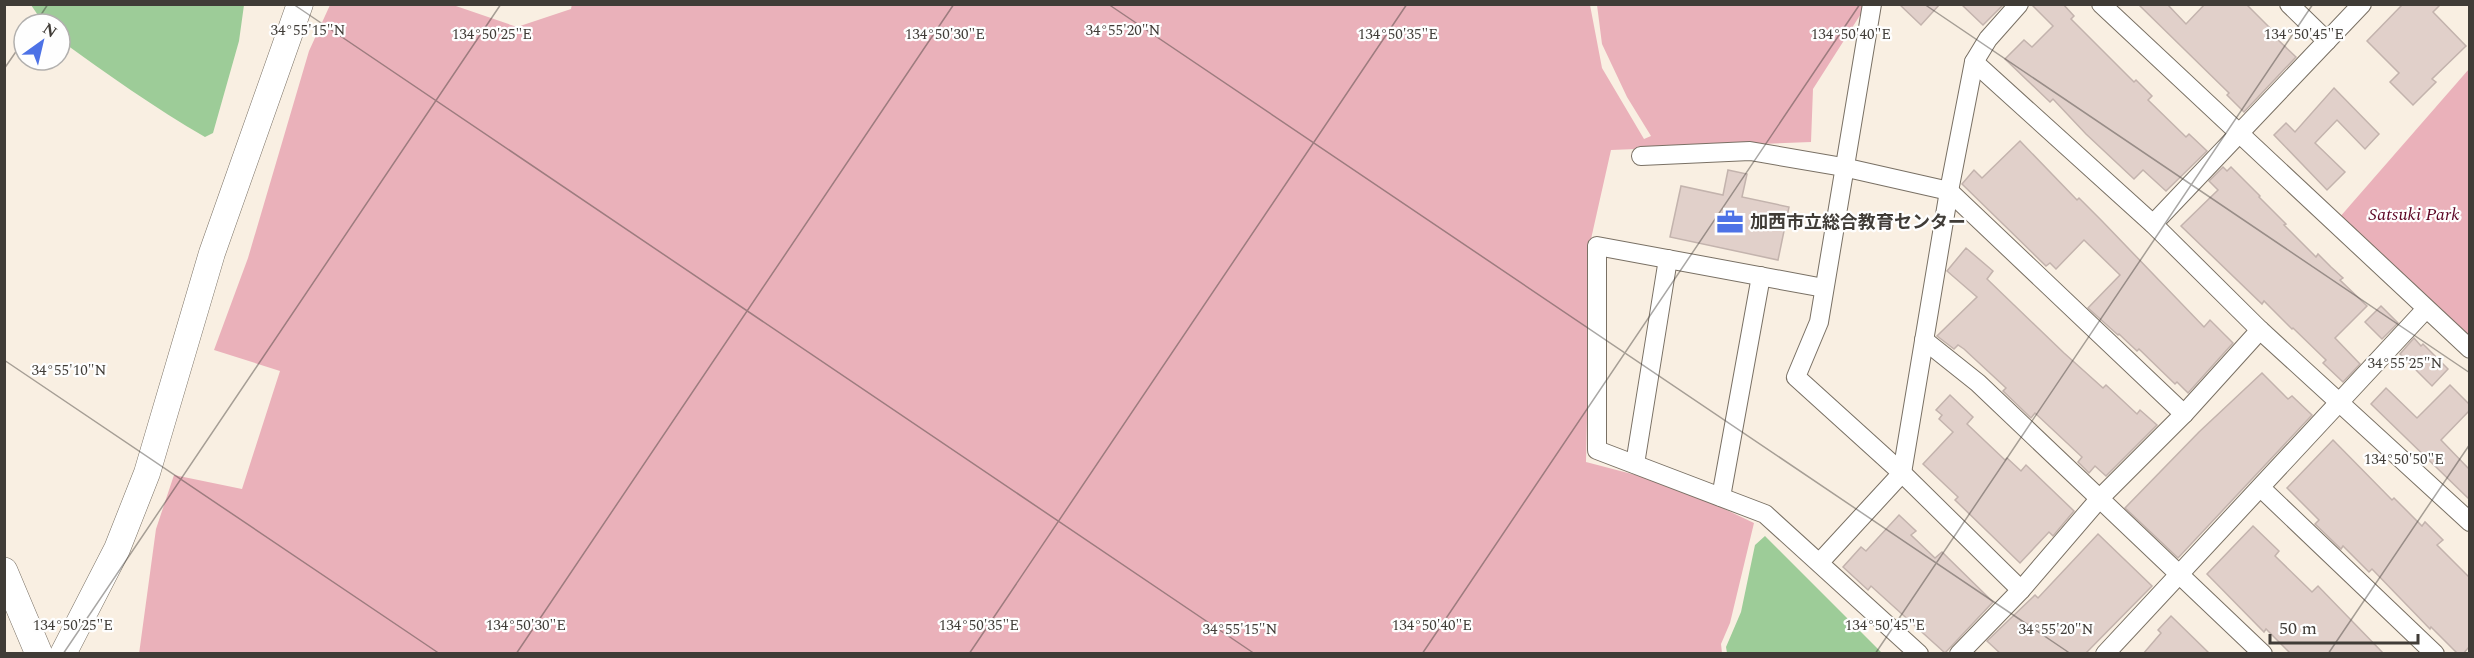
<svg xmlns="http://www.w3.org/2000/svg" width="2474" height="658" font-family="Spectral,'Noto Sans JP',serif">
<rect width="100%" height="100%" fill="#f9efe2"/>
<g fill="#eab1ba">
<path d="M 572,4 L 1590,5 L 1602,68 L 1644,139 L 1651,136 L 1627,97 L 1602,44 L 1597,5 L 1864,5 L 1864,9 L 1813,89 L 1811,142 L 1611,150 L 1591,239 L 1586,462 L 1674,485 L 1754,523 L 1730,623 L 1721,644 L 1722,653 L 139,654 L 156,529 L 174,475 L 242,489 L 280,371 L 214,350 L 248,258 L 309,51 L 330,5 L 453,5 L 517,27 L 571,9 Z"/>
<path d="M 2469,69 L 2469,341 L 2339,218 Z"/>
</g>
<g fill="#9dcc98">
<path d="M 31,5 L 244,5 L 239,41 L 213,133 L 205,137 C 155,108 107,74 60,40 L 60,24 L 44,24 Z"/>
<path d="M 1765,536 L 1882,653 L 1727,653 L 1726,647 L 1741,612 L 1755,545 Z"/>
</g>
<g fill="#e1d0ca" stroke="#c3b3ad" stroke-width="1.5">
<path d="M 1899,4 L 1940,4 L 1921,25 Z"/>
<path d="M 1961,4 L 2004,4 L 1983,25 Z"/>
<path d="M 2031,4 L 2063,4 L 2074,16 L 2071,19 L 2134,82 L 2136,80 L 2152,96 L 2148,100 L 2186,137 L 2189,134 L 2207,151 L 2166,191 L 2143,170 L 2134,179 L 2086,134 L 2053,99 L 2050,102 L 2005,59 L 2024,40 L 2032,47 L 2053,26 Z"/>
<path d="M 2138,4 L 2167,4 L 2186,24 L 2205,4 L 2246,4 L 2277,35 L 2275,37 L 2296,57 L 2244,112 L 2227,95 L 2229,93 Z"/>
<path d="M 2403,4 L 2441,4 L 2433,12 L 2466,46 L 2432,79 L 2436,82 L 2413,105 L 2390,82 L 2399,73 L 2367,41 Z"/>
<path d="M 2334,88 L 2379,134 L 2365,149 L 2337,120 L 2315,143 L 2345,172 L 2327,190 L 2274,135 L 2286,123 L 2295,132 Z"/>
<path d="M 2020,141 L 2077,200 L 2079,198 L 2102,221 L 2204,327 L 2210,320 L 2233,343 L 2188,393 L 2177,382 L 2175,384 L 2139,349 L 2137,351 L 2119,334 L 2118,335 L 2088,308 L 2120,275 L 2084,240 L 2056,269 L 2050,263 L 2046,266 L 1962,184 L 1974,170 L 1982,178 Z"/>
<path d="M 2223,167 L 2227,171 L 2231,167 L 2260,196 L 2259,197 L 2286,224 L 2284,225 L 2316,257 L 2318,254 L 2331,267 L 2343,278 L 2340,280 L 2367,306 L 2335,338 L 2360,364 L 2343,382 L 2323,363 L 2326,360 L 2293,328 L 2292,329 L 2264,301 L 2262,304 L 2181,226 L 2218,190 L 2209,181 Z"/>
<path d="M 1728,170 L 1747,174 L 1742,197 L 1789,207 L 1778,260 L 1670,237 L 1681,186 L 1723,195 Z"/>
<path d="M 1966,248 L 1993,271 L 1987,279 L 2064,353 L 2103,388 L 2106,385 L 2137,414 L 2140,410 L 2157,425 L 2106,476 L 2095,466 L 2089,473 L 2078,462 L 2082,457 L 2035,413 L 2031,418 L 2003,391 L 2006,388 L 1964,349 L 1958,345 L 1954,349 L 1937,336 L 1977,297 L 1947,271 Z"/>
<path d="M 2381,306 L 2398,323 L 2382,339 L 2365,322 Z"/>
<path d="M 2414,338 L 2421,346 L 2423,344 L 2448,369 L 2432,386 L 2400,354 Z"/>
<path d="M 2262,373 L 2288,399 L 2292,396 L 2312,415 L 2178,558 L 2125,508 L 2199,432 Z"/>
<path d="M 2450,385 L 2469,404 L 2469,411 L 2441,440 L 2469,469 L 2469,499 L 2371,404 L 2386,388 L 2417,418 Z"/>
<path d="M 1950,395 L 1973,417 L 1967,424 L 2005,460 L 2007,458 L 2021,471 L 2026,465 L 2074,511 L 2053,536 L 2049,532 L 2020,563 L 1955,500 L 1958,497 L 1923,464 L 1953,432 L 1939,419 L 1942,415 L 1936,410 Z"/>
<path d="M 2333,440 L 2392,500 L 2394,498 L 2422,526 L 2425,522 L 2443,540 L 2437,545 L 2469,577 L 2469,647 L 2463,654 L 2458,654 L 2431,627 L 2430,629 L 2372,569 L 2369,572 L 2343,546 L 2341,549 L 2315,524 L 2319,520 L 2287,488 Z"/>
<path d="M 1899,515 L 1916,531 L 1911,535 L 1935,558 L 1942,552 L 1993,602 L 1945,653 L 1871,586 L 1868,590 L 1843,567 L 1861,547 L 1866,551 Z"/>
<path d="M 2253,526 L 2279,551 L 2275,556 L 2312,592 L 2318,586 L 2384,654 L 2291,654 L 2266,629 L 2264,632 L 2207,574 Z"/>
<path d="M 2098,534 L 2152,586 L 2085,654 L 2001,654 L 1987,641 L 2035,595 L 2038,598 Z"/>
<path d="M 2171,616 L 2210,654 L 2143,654 L 2161,633 L 2158,630 Z"/>
</g>
<g fill="none" stroke-linecap="round" stroke-linejoin="round">
<defs>
<g id="street">
<path d="M 1872,4 L 1819,322 L 1796,377 L 1902,473 L 2021,590"/>
<path d="M 2101,4 L 2470,349"/>
<path d="M 2289,4 L 2327,41"/>
<path d="M 1974,62 L 2153,224 L 2260,330 L 2470,522"/>
<path d="M 1641,156 L 1750,151 L 1843,167 L 1949,191 L 2184,414"/>
<path d="M 2153,224 L 2362,4"/>
<path d="M 1824,288 L 1597,246 L 1597,450 L 1765,514 L 1919,654"/>
<path d="M 1924,340 L 1978,383 L 2263,654"/>
<path d="M 1635,464 L 1668,259"/>
<path d="M 2261,488 L 2435,654"/>
<path d="M 1721,497 L 1761,276"/>
<path d="M 1820,562 L 1902,473 L 1949,191 L 1974,62 L 1988,39 L 2019,4"/>
<path d="M 1959,654 L 2021,590 L 2100,498 L 2184,414 L 2260,330"/>
<path d="M 2105,654 L 2425,310"/>
</g>
<path id="secondary" d="M 63,654 L 117,549 L 147,473 L 212,253 L 300,4"/>
<path id="primary" d="M 4,571 L 39,654"/>
</defs>
<use href="#street" stroke="#797064" stroke-width="20"/>
<use href="#secondary" stroke="#797064" stroke-width="27"/>
<use href="#primary" stroke="#797064" stroke-width="28"/>
<use href="#street" stroke="#fff" stroke-width="18"/>
<use href="#secondary" stroke="#fff" stroke-width="26"/>
<use href="#primary" stroke="#fff" stroke-width="27"/>
</g>
<path fill="none" stroke="#403c37" stroke-width="1.5" stroke-opacity="0.45" d="M 293,4 L 1255,654M 1108,4 L 2071,654M 1924,4 L 2470,373M 35,24 L 48,4M 4,69 L 24,40M 4,360 L 440,654M 63,654 L 501,4M 516,654 L 954,4M 969,654 L 1407,4M 1422,654 L 1860,4M 1875,654 L 2313,4M 2328,654 L 2470,444"/>
<defs>
<symbol id="office-bare" viewBox="-9 -9 18 18"><path d="M-6-3h4V-5.5h4V-3h4V5H-6ZM-1-4.5V-3h2v-1.5ZM-6 0V1H6V0Z" fill="#4d72e6" stroke="#fefefe" stroke-width="2.5" paint-order="stroke"/></symbol>
</defs>
<g fill-rule="evenodd">
<use href="#office-bare" x="1711" y="203" width="38" height="38"/>
</g>
<g text-anchor="middle" stroke-width="4.5" stroke-linejoin="round" paint-order="stroke">
<g font-size="18" font-style="italic" fill="#5c0524" stroke="#fefefe">
<text x="2414" y="220">Satsuki Park</text>
</g>
<g font-size="18" font-weight="bold" fill="#403c37" stroke="#fefefe" text-anchor="start">
<text x="1750" y="228">加西市立総合教育センター</text>
</g>
</g>
<g font-size="15" text-anchor="middle" fill="#403c37" stroke="#fefefe" stroke-width="4.5" stroke-linejoin="round" paint-order="stroke">
<text x="308" y="35">34°55'15"N</text>
<text x="1123" y="35">34°55'20"N</text>
<text x="492" y="39">134°50'25"E</text>
<text x="945" y="39">134°50'30"E</text>
<text x="1398" y="39">134°50'35"E</text>
<text x="1851" y="39">134°50'40"E</text>
<text x="2304" y="39">134°50'45"E</text>
<text x="2405" y="368">34°55'25"N</text>
<text x="69" y="375">34°55'10"N</text>
<text x="2404" y="464">134°50'50"E</text>
<text x="73" y="630">134°50'25"E</text>
<text x="526" y="630">134°50'30"E</text>
<text x="979" y="630">134°50'35"E</text>
<text x="1432" y="630">134°50'40"E</text>
<text x="1885" y="630">134°50'45"E</text>
<text x="1240" y="634">34°55'15"N</text>
<text x="2056" y="634">34°55'20"N</text>
</g>
<rect width="2474" height="658" fill="none" stroke="#403c37" stroke-width="12"/>
<g transform="translate(42 42) rotate(34)"><circle r="28" fill="#fefefe" stroke="#b2b0ae" stroke-width="1.5"/>
<path d="M0-4.5L10 22L0 15L-10 22Z" fill="#4d72e6"/>
<text y="-9" font-size="16" font-weight="bold" text-anchor="middle" fill="#403c37">N</text>
</g>
<path d="M2270 634v9h148v-9" fill="none" stroke="#403c37" stroke-width="3"/>
<text x="2279" y="634" font-size="18" fill="#403c37" stroke="#fefefe" stroke-width="4.5" paint-order="stroke">50 m</text>
</svg>
